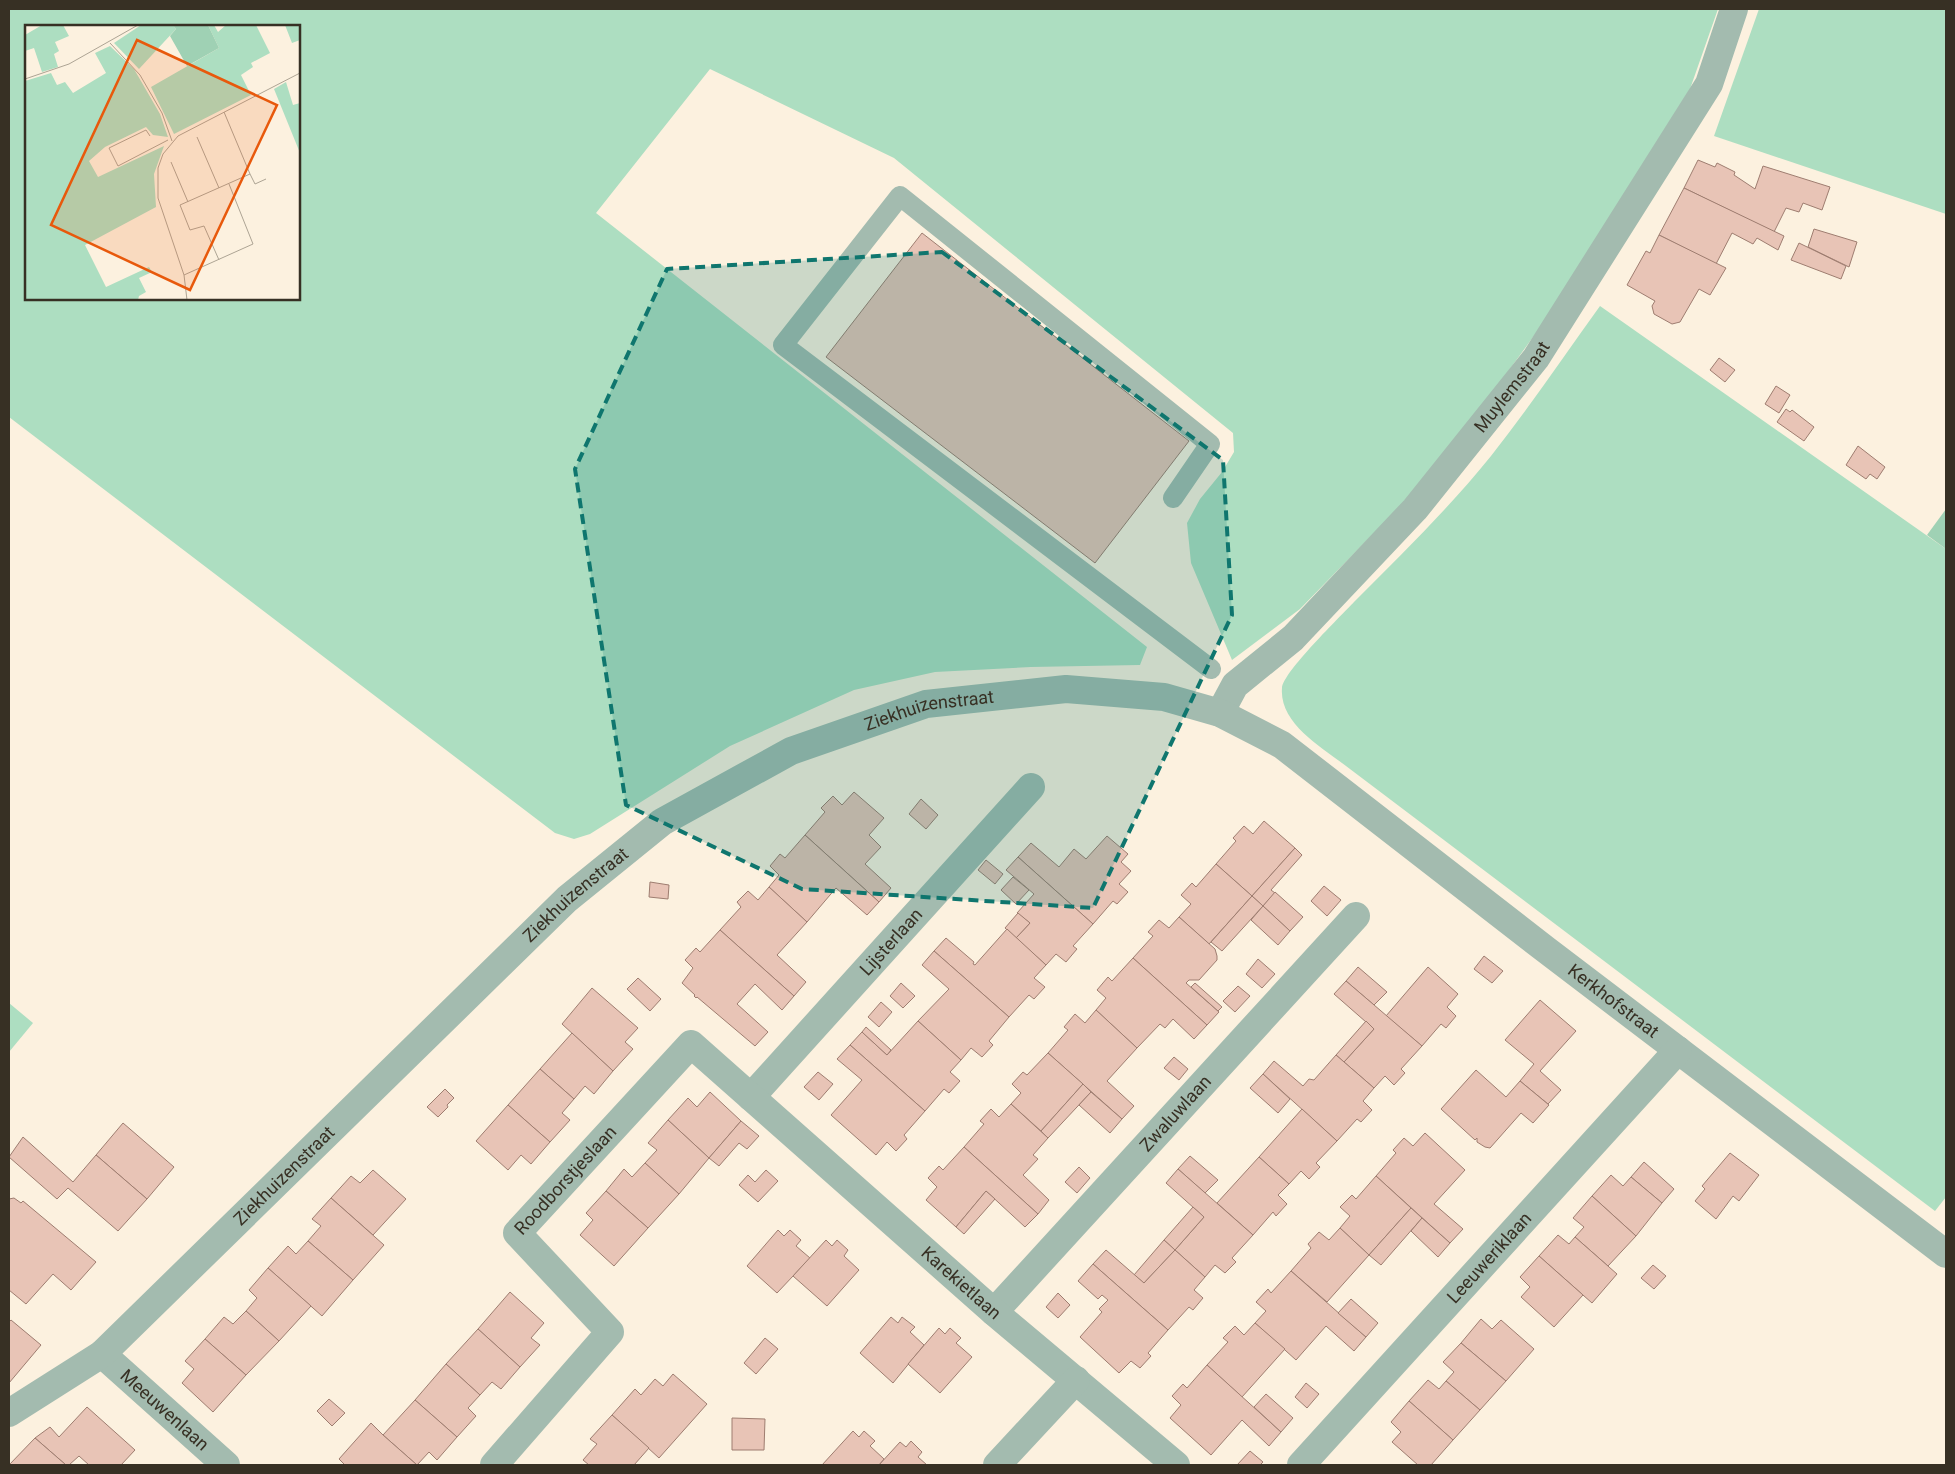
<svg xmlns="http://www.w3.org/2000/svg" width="1955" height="1474" font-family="Roboto,sans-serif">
<rect width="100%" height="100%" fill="#fcf1df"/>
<g fill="#addec1" fill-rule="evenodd">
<path d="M 9,9 L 1718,9 L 1690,89 L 1541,326 L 1504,377 L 1408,498 L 1300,609 L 1232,660 L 1191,563 L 1187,523 L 1200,499 L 1222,472 L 1234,452 L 1233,433 L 894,158 L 710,69 L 596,213 L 1147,647 L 1140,665 L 1031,667 L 935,672 L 854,690 L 730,746 L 590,834 L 574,839 L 555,833 L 9,417 ZM 26,26 L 299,26 L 299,299 L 26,299 Z"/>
<path d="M 1759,9 L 1946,9 L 1946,214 L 1714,136 Z"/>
<path d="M 1600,306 L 1946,549 L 1946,1197 L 1935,1211 L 1346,766 C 1321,747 1279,723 1282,688 C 1283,672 1341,616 1354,602 C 1401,555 1449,508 1491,456 C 1529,408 1564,356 1600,306 Z"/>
<path d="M 9,1003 L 33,1023 L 9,1052 Z"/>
</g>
<path fill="#9fd1b4" d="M 1946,509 L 1946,549 L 1927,535 Z"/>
<g fill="#e8c4b6" stroke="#9e7d70">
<path d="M 1698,160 L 1715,167 L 1717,163 L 1735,172 L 1734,175 L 1755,189 L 1763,166 L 1830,187 L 1822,210 L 1803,203 L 1799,212 L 1786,208 L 1774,232 L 1684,188 Z"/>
<path d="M 1684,188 L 1784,236 L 1778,250 L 1757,238 L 1753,244 L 1732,233 L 1716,264 L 1659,235 Z"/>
<path d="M 1814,229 L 1857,242 L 1849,267 L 1808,247 Z"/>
<path d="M 922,233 L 1189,441 L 1095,563 L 826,357 Z"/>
<path d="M 1659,235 L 1726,268 L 1710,295 L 1699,289 L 1680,322 L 1672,324 L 1654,314 L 1652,306 L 1655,301 L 1627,285 L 1646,251 L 1650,253 Z"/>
<path d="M 1799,243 L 1846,266 L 1841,279 L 1791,260 Z"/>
<path d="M 1719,358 L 1735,370 L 1725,382 L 1710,370 Z"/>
<path d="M 1776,386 L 1790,395 L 1779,413 L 1765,404 Z"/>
<path d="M 1786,409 L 1790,412 L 1792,410 L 1814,427 L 1804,441 L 1777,422 Z"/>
<path d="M 1858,446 L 1885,467 L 1877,479 L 1870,474 L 1866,479 L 1846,465 Z"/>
<path d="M 854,792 L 884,818 L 869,835 L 881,847 L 865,864 L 891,888 L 879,902 L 805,835 L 825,812 L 821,808 L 833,796 L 842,805 Z"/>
<path d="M 921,799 L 938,815 L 926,829 L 909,814 Z"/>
<path d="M 1264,821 L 1295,848 L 1252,896 L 1216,864 L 1236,841 L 1233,838 L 1244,826 L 1253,834 Z"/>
<path d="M 805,835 L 879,902 L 867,915 L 836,888 L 807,922 L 769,887 L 779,875 L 770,866 L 780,854 L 785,858 Z"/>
<path d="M 1107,836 L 1128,854 L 1121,862 L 1131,871 L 1119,884 L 1128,892 L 1117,904 L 1113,901 L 1093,924 L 1018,857 L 1031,843 L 1059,867 L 1074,849 L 1086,859 Z"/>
<path d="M 1295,848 L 1302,855 L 1271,890 L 1275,893 L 1263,906 L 1252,896 Z"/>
<path d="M 1018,857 L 1093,924 L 1073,946 L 1077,949 L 1066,962 L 1056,954 L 1046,965 L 1016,938 L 1030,923 L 1017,913 L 1034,894 L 1006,870 Z"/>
<path d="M 986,860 L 1003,874 L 995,884 L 978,870 Z"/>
<path d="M 1216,864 L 1252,896 L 1209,944 L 1179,917 L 1191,904 L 1181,895 L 1192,883 L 1196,887 Z"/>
<path d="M 1013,877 L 1029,890 L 1016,904 L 1001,890 Z"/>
<path d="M 650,882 L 669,885 L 668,899 L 649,897 Z"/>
<path d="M 1324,886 L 1341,900 L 1327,916 L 1311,901 Z"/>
<path d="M 769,887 L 807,922 L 777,955 L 806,982 L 794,996 L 720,930 L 741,907 L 737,902 L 748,891 L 758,900 Z"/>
<path d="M 1275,892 L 1303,917 L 1290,931 L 1263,906 Z"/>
<path d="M 1252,896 L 1263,906 L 1222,951 L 1211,942 Z"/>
<path d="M 1263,906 L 1290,931 L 1278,945 L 1251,920 Z"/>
<path d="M 1018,913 L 1030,923 L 1016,938 L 1005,928 Z"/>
<path d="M 1179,917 L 1215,949 L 1217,956 L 1217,960 L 1199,980 L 1189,980 L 1186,983 L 1219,1012 L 1207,1025 L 1133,958 L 1153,936 L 1148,932 L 1159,920 L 1169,928 Z"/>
<path d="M 1007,929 L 1046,965 L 1034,978 L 1045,987 L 1034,999 L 1029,995 L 1009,1017 L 934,951 L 946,938 L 974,962 L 973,964 L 975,965 Z"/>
<path d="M 720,930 L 794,996 L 782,1010 L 755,984 L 737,1004 L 768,1032 L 755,1046 L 697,997 L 696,998 L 694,996 L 695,995 L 682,983 L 693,968 L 685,960 L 696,948 L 700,952 Z"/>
<path d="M 934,951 L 1009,1017 L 989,1041 L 993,1045 L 982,1057 L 971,1048 L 961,1060 L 918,1021 L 949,989 L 922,965 Z"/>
<path d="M 1484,956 L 1503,971 L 1492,983 L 1474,969 Z"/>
<path d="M 1133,958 L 1207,1025 L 1194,1039 L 1173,1019 L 1165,1028 L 1160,1024 L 1137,1048 L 1096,1010 L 1106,998 L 1097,990 L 1108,977 L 1112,981 Z"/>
<path d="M 1258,959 L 1275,974 L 1262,988 L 1246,974 Z"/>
<path d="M 1358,967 L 1387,992 L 1374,1005 L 1346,981 Z"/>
<path d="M 1428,967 L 1458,994 L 1447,1007 L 1456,1016 L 1446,1028 L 1441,1024 L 1422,1046 L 1386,1016 Z"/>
<path d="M 638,978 L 661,999 L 650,1011 L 627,989 Z"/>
<path d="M 1346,981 L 1422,1046 L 1401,1069 L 1405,1073 L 1394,1085 L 1385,1076 L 1374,1088 L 1344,1062 L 1374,1029 L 1334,994 Z"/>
<path d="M 901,983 L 915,996 L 903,1008 L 890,996 Z"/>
<path d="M 1195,983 L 1222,1007 L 1218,1011 L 1191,987 Z"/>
<path d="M 1238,986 L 1250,996 L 1235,1012 L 1223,1001 Z"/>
<path d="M 592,988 L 638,1028 L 625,1042 L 633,1049 L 613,1071 L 562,1024 Z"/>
<path d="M 1540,1000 L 1576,1031 L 1540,1071 L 1561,1090 L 1548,1104 L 1520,1081 L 1534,1064 L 1505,1040 Z"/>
<path d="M 881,1002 L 892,1012 L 879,1027 L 868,1017 Z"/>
<path d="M 1096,1010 L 1137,1048 L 1107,1081 L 1134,1106 L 1122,1119 L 1048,1053 L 1068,1030 L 1064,1027 L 1075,1014 L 1085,1023 Z"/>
<path d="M 918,1021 L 961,1060 L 950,1072 L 960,1081 L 949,1093 L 944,1089 L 925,1111 L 850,1045 L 862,1032 L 887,1055 Z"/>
<path d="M 1366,1021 L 1374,1029 L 1344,1062 L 1336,1055 Z"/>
<path d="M 866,1027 L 891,1050 L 887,1055 L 862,1032 Z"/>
<path d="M 572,1033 L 613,1071 L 594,1094 L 585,1086 L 574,1099 L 540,1069 Z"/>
<path d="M 850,1045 L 925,1111 L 904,1135 L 907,1139 L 896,1151 L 887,1142 L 876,1155 L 831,1115 L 862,1080 L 837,1059 Z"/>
<path d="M 1048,1053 L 1083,1084 L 1041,1131 L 1011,1104 L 1021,1093 L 1012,1084 L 1023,1072 L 1027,1075 Z"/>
<path d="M 1336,1055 L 1374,1088 L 1363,1101 L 1372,1110 L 1361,1122 L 1357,1119 L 1337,1141 L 1263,1074 L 1274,1061 L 1303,1086 L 1309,1079 L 1314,1080 Z"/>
<path d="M 1174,1057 L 1188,1069 L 1179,1080 L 1164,1068 Z"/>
<path d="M 540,1069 L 574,1099 L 562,1113 L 570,1120 L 550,1142 L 508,1105 Z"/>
<path d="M 1476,1070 L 1506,1097 L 1520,1081 L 1549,1105 L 1533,1123 L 1521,1113 L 1490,1148 L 1485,1147 L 1477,1142 L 1477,1138 L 1475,1140 L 1441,1109 Z"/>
<path d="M 818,1072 L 833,1084 L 819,1100 L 804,1087 Z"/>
<path d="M 1263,1074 L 1290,1099 L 1278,1113 L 1250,1088 Z"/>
<path d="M 1083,1084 L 1091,1092 L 1048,1138 L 1041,1131 Z"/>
<path d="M 445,1089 L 454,1098 L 447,1105 L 448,1107 L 438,1117 L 427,1107 Z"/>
<path d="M 710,1092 L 741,1121 L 709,1158 L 668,1120 L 688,1098 L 697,1107 Z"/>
<path d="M 1091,1092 L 1122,1119 L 1110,1133 L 1079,1105 Z"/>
<path d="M 1011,1104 L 1048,1138 L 1033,1155 L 1038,1159 L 1023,1175 L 1049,1200 L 1038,1214 L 964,1147 L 984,1124 L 980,1121 L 991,1109 L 999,1117 Z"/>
<path d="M 508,1105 L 550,1142 L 531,1164 L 521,1155 L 508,1170 L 476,1141 Z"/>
<path d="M 1302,1109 L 1337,1141 L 1316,1163 L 1320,1167 L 1309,1179 L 1301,1171 L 1289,1184 L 1259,1157 Z"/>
<path d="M 668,1120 L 709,1158 L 679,1194 L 645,1163 L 657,1150 L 648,1143 Z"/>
<path d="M 741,1121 L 759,1136 L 747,1149 L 739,1143 L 719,1166 L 709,1158 Z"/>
<path d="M 123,1123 L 174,1167 L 147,1199 L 96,1155 Z"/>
<path d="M 1425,1133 L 1465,1170 L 1434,1204 L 1463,1229 L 1450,1243 L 1376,1176 L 1396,1153 L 1393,1150 L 1404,1138 L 1413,1146 Z"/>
<path d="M 23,1137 L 73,1182 L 96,1155 L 147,1199 L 118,1231 L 68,1188 L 57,1199 L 9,1157 Z"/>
<path d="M 964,1147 L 1038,1214 L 1025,1227 L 986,1191 L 956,1227 L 926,1200 L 937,1187 L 928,1178 L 939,1166 L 943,1170 Z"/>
<path d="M 1730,1153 L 1759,1175 L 1739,1201 L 1733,1196 L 1716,1219 L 1695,1201 L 1705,1189 L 1702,1186 Z"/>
<path d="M 1190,1156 L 1218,1180 L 1205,1193 L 1178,1169 Z"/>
<path d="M 1259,1157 L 1289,1184 L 1278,1195 L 1287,1204 L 1276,1216 L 1273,1212 L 1253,1235 L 1217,1203 Z"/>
<path d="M 1644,1162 L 1674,1189 L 1662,1203 L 1631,1177 Z"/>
<path d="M 645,1163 L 679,1194 L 648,1228 L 606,1191 L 624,1169 L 632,1177 Z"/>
<path d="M 1079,1167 L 1090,1178 L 1077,1193 L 1065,1182 Z"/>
<path d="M 1178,1169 L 1253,1235 L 1232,1258 L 1236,1262 L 1225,1273 L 1215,1265 L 1205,1277 L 1175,1250 L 1204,1217 L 1166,1183 Z"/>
<path d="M 373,1170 L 406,1199 L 373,1235 L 331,1198 L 351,1176 L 360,1183 Z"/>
<path d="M 766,1170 L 778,1181 L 758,1202 L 739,1185 L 748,1175 L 755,1182 Z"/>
<path d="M 1611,1175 L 1623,1186 L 1631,1177 L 1662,1203 L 1636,1236 L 1592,1196 Z"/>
<path d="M 1376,1176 L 1411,1208 L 1369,1255 L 1340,1228 L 1350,1216 L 1340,1207 L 1352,1195 L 1356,1199 Z"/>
<path d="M 606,1191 L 648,1228 L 614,1266 L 580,1235 L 593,1220 L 586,1213 Z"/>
<path d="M 986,1191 L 995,1199 L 964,1234 L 956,1227 Z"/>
<path d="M 1592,1196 L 1636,1236 L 1608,1266 L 1575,1237 L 1584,1227 L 1573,1218 Z"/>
<path d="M 14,1198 L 21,1203 L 23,1201 L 96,1262 L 71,1290 L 53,1274 L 26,1304 L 9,1290 L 9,1199 Z"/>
<path d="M 331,1198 L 384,1245 L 353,1280 L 308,1241 L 321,1226 L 312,1219 Z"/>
<path d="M 1193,1207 L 1204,1217 L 1175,1250 L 1164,1240 Z"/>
<path d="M 1411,1208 L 1422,1218 L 1381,1265 L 1369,1255 Z"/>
<path d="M 1422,1218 L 1450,1243 L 1438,1257 L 1411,1231 Z"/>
<path d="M 1340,1228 L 1369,1255 L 1327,1302 L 1291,1271 L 1311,1248 L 1308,1244 L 1319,1232 L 1329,1240 Z"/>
<path d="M 778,1230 L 784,1236 L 790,1230 L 801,1240 L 796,1246 L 810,1258 L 777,1293 L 747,1266 Z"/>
<path d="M 1558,1235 L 1569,1244 L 1575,1237 L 1617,1274 L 1592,1303 L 1539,1256 Z"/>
<path d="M 826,1240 L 832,1246 L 837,1240 L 848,1250 L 844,1256 L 859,1270 L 827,1306 L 793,1276 Z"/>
<path d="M 1164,1240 L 1175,1250 L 1144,1283 L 1134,1275 Z"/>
<path d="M 308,1241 L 353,1280 L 322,1316 L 268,1268 L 288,1246 L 296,1254 Z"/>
<path d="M 1106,1250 L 1144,1283 L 1175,1250 L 1205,1277 L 1194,1290 L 1203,1298 L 1193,1310 L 1189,1307 L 1168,1330 L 1093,1264 Z"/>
<path d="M 1539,1256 L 1583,1295 L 1554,1327 L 1521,1297 L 1530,1287 L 1520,1277 Z"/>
<path d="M 1093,1264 L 1168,1330 L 1148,1353 L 1151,1356 L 1140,1368 L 1131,1361 L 1119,1373 L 1080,1337 L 1102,1312 L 1099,1309 L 1108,1300 L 1102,1295 L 1098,1299 L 1078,1281 Z"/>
<path d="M 1653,1265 L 1666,1276 L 1654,1289 L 1641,1278 Z"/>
<path d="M 268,1268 L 311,1306 L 279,1341 L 246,1311 L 257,1298 L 249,1290 Z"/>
<path d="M 1291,1271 L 1366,1337 L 1354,1351 L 1326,1326 L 1296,1360 L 1255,1323 L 1266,1311 L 1256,1302 L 1268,1289 L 1271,1293 Z"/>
<path d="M 510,1292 L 544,1323 L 531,1338 L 540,1345 L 520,1367 L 478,1329 Z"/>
<path d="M 1058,1293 L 1070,1305 L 1058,1318 L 1046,1307 Z"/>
<path d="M 1351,1299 L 1378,1323 L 1366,1337 L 1338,1313 Z"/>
<path d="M 246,1311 L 279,1341 L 246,1375 L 205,1339 L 224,1317 L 233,1324 Z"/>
<path d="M 891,1317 L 898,1323 L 902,1317 L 915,1327 L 910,1332 L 924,1345 L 893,1383 L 860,1353 Z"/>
<path d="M 1481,1319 L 1492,1329 L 1501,1320 L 1534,1349 L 1506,1381 L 1461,1343 Z"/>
<path d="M 11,1320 L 41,1345 L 9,1383 L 9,1322 Z"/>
<path d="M 1255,1323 L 1285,1349 L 1242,1397 L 1207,1365 L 1228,1342 L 1223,1338 L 1235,1326 L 1244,1335 Z"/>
<path d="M 939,1328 L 945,1334 L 950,1328 L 961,1338 L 956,1343 L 972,1357 L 940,1393 L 908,1364 Z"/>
<path d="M 478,1329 L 520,1367 L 501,1389 L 492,1382 L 480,1395 L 446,1364 Z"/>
<path d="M 765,1338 L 778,1349 L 756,1374 L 744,1363 Z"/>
<path d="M 205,1339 L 246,1375 L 213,1412 L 182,1383 L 194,1369 L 185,1361 Z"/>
<path d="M 1461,1343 L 1506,1381 L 1480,1410 L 1446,1381 L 1454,1372 L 1443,1362 Z"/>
<path d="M 446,1364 L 480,1395 L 468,1408 L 476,1416 L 457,1437 L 415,1400 Z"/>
<path d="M 1207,1365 L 1281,1432 L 1269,1446 L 1242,1420 L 1211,1455 L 1170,1418 L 1181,1405 L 1172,1396 L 1183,1384 L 1187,1388 Z"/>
<path d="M 673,1374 L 707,1404 L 659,1458 L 612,1415 L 635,1389 L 641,1395 L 655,1379 L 663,1386 Z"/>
<path d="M 1428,1380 L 1439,1389 L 1446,1381 L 1480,1410 L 1453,1440 L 1409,1401 Z"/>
<path d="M 1306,1383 L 1319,1394 L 1307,1408 L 1295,1397 Z"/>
<path d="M 1266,1394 L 1293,1418 L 1281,1432 L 1254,1407 Z"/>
<path d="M 329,1399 L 345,1413 L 332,1426 L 317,1411 Z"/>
<path d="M 415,1400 L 457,1437 L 437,1460 L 429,1452 L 417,1465 L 383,1435 Z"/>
<path d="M 1409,1401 L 1453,1440 L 1431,1465 L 1418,1465 L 1392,1442 L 1401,1432 L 1391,1422 Z"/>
<path d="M 87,1407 L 135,1450 L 121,1465 L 89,1465 L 79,1456 L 69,1465 L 66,1465 L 35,1438 L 50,1427 L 59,1437 Z"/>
<path d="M 612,1415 L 649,1448 L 634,1465 L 589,1465 L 583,1460 L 597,1444 L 590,1439 Z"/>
<path d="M 732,1418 L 765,1419 L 764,1450 L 732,1450 Z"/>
<path d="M 371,1423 L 383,1435 L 417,1465 L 345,1465 L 339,1459 Z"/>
<path d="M 853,1431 L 859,1437 L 864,1431 L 875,1441 L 870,1446 L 884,1459 L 879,1465 L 822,1465 Z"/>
<path d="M 35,1438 L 66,1465 L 9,1465 Z"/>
<path d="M 911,1441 L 922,1452 L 918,1457 L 927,1465 L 879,1465 L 900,1442 L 906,1447 Z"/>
<path d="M 1250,1451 L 1263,1462 L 1260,1465 L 1237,1465 Z"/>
</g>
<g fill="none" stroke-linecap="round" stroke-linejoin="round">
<path stroke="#a3bbaf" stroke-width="20" d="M 1173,498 L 1210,444 L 900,196 L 783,345 L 1211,669"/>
<g stroke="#a3bbaf" stroke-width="28">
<path id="s1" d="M 1220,713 L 1235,685 L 1293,638 L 1415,509 L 1536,358 L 1709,84 L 1734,9"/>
<path id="s2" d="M 751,1097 L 1031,787"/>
<path id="s3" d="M 994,1312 L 1356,916"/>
<path id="s4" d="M 102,1354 L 226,1465"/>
<path id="s5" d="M 9,1413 L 102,1354 L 567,899 L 662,822 L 791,751 L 926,704 L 1066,689 L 1164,697 L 1220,713 L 1282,745 L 1545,949 L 1946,1254"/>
<path id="s6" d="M 494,1465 L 610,1332 L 517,1233 L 691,1044 L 994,1312 L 1176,1465"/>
<path d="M 997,1465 L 1076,1380"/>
<path id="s7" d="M 1301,1465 L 1678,1050"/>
</g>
</g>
<path fill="#0f766e" fill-opacity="0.2" stroke="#0f766e" stroke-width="4" stroke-dasharray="10 6" stroke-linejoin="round" d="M 942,252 L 1223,460 L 1232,615 L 1093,908 L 802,889 L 626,805 L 575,469 L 667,269 Z"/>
<g text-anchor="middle" stroke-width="4" stroke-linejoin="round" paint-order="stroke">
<g font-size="18" fill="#373024" stroke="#fff">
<text dy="6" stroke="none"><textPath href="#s1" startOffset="440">Muylemstraat</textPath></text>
<text dy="6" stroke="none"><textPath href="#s5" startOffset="1175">Ziekhuizenstraat</textPath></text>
<text dy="6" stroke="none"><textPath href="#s5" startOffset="770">Ziekhuizenstraat</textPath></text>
<text dy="6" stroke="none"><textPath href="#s2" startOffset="209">Lijsterlaan</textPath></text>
<text dy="6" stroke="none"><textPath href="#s5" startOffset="1959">Kerkhofstraat</textPath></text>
<text dy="6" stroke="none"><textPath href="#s3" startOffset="269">Zwaluwlaan</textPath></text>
<text dy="6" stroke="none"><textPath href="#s5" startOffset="365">Ziekhuizenstraat</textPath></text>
<text dy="6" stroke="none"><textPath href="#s6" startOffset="384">Roodborstjeslaan</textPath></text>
<text dy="6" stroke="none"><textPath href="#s7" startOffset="280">Leeuweriklaan</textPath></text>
<text dy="6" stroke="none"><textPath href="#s6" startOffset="930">Karekietlaan</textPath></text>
<text dy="6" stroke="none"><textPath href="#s4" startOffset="84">Meeuwenlaan</textPath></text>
</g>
</g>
<g transform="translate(25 25)">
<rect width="275" height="275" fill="#fcf1df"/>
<path d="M 17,0 L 38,0 L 44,11 L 30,17 L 34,26 L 29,29 L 33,42 L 17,47 L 9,23 L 0,26 L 0,10 ZM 116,0 L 148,0 L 151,4 L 114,44 L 89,18 ZM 183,0 L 189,0 L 193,7 L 201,0 L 231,0 L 245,28 L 226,38 L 228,42 L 216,50 L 226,70 L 149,109 L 126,62 L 194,23 ZM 260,0 L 275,0 L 275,15 L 267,18 ZM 85,21 L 109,44 L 135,89 L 143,112 L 128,110 L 121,102 L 80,122 L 64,136 L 73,152 L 139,121 L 129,149 L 131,182 L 60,220 L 81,262 L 124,242 L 127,247 L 114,253 L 121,267 L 114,271 L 113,275 L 0,275 L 0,56 L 26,48 L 32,60 L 40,57 L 48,68 L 81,48 L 70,28 ZM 261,57 L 268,80 L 275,78 L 275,128 L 249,64 Z" fill="#addec1"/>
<path d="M 148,0 L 183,0 L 194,23 L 162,41 L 145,11 L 151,4 Z" fill="#9fd1b4"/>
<path fill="none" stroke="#ada494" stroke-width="1" d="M 85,18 L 115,50 L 137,88 L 147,116M 0,54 L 44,39 L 113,0M 199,87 L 225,149M 125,111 L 121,105 L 84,123 L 93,141 L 143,115M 172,112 L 194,163M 146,137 L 163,177M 194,235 L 179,201 L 165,205 L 155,180 L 225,149 L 230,159 L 241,154M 159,250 L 228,219 L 204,159M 162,275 L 159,250 L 133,173 L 133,143 L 138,129 L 153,111 L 275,48"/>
<path fill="#e8590c" fill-opacity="0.15" stroke="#e8590c" stroke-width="2.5" d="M 112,15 L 252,80 L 165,265 L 26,200 Z"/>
<rect width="275" height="275" fill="none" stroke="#373024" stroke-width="2.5"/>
</g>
<rect width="1955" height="1474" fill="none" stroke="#373024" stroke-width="20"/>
</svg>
